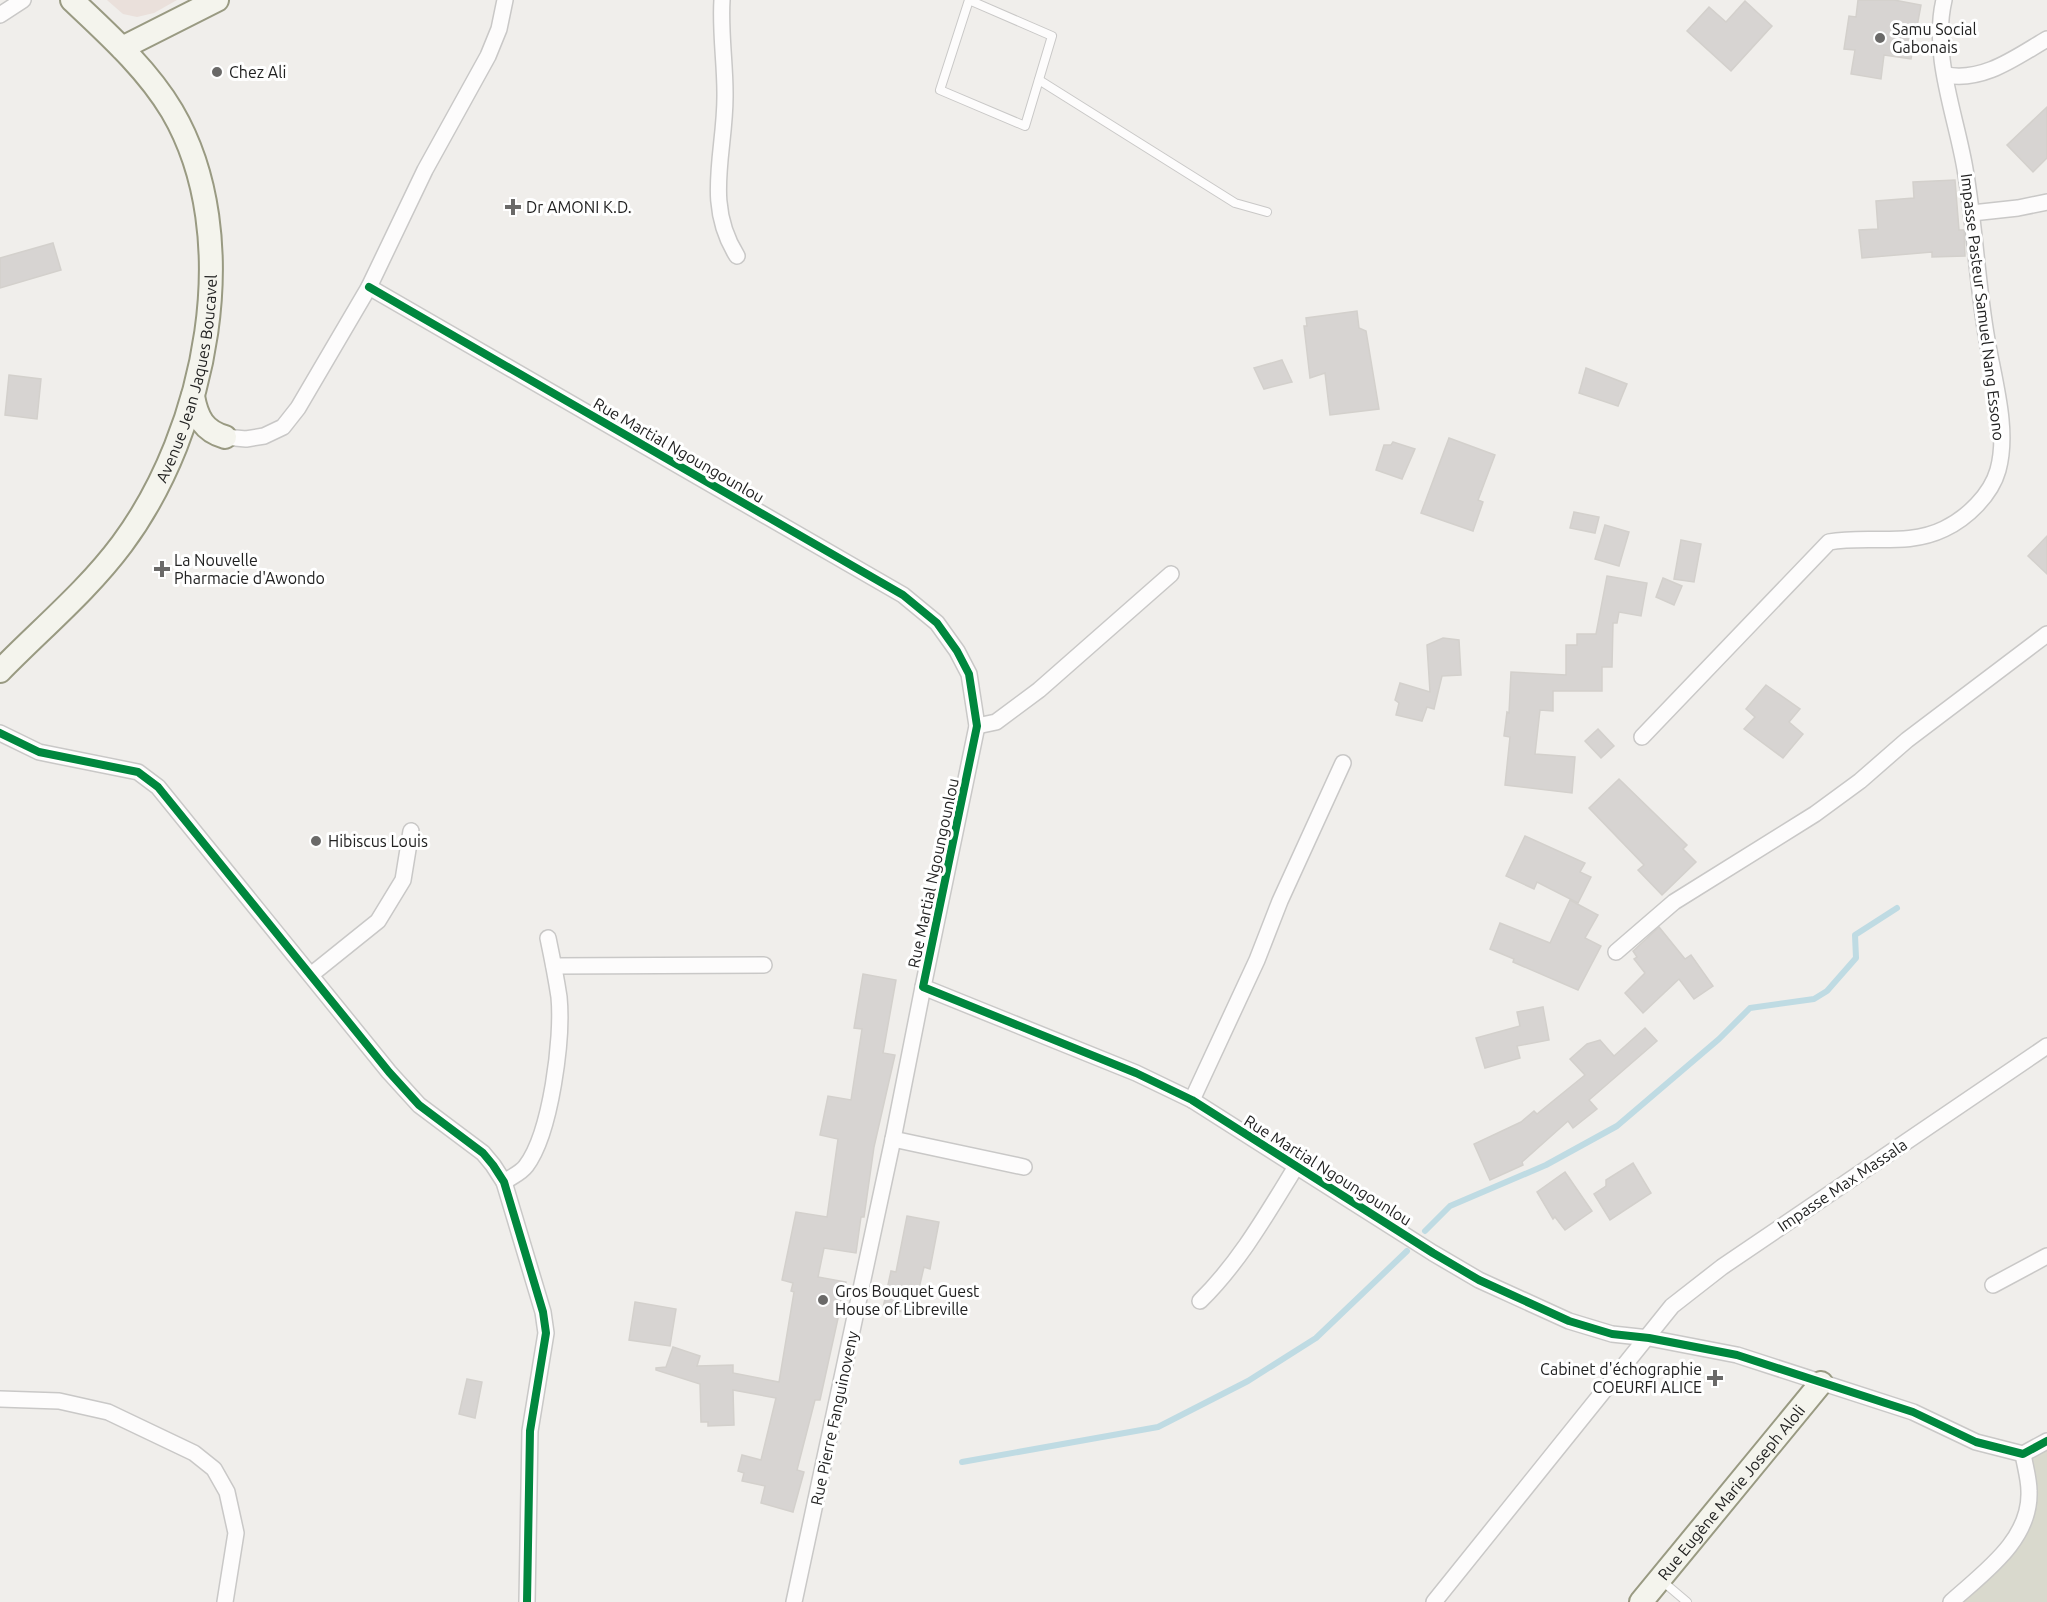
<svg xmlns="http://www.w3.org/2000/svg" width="2047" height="1602" font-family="Ubuntu,sans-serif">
<rect width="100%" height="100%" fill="#f0eeeb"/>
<path fill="#eae0db" d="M 107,0 L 177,0 L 154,13 L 137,17 L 123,14 Z"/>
<path fill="#d9d9cd" d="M 2047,1440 L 2047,1602 L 1948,1602 L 1983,1572 L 2027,1514 L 2023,1454 Z"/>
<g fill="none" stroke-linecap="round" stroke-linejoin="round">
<g stroke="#bfdbe3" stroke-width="6">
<path d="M 1425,1231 L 1450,1206 L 1546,1165 L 1617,1126 L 1719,1039 L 1750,1008 L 1814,999 L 1827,991 L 1856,958 L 1855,935 L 1897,908"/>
<path d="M 962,1462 L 1158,1427 L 1248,1381 L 1316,1338 L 1407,1251"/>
</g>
</g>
<g fill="#d7d4d2" stroke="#d3d0cc" stroke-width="1.5">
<path d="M 1858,0 L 1894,0 L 1921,5 L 1911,59 L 1884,55 L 1881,79 L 1851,74 L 1855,50 L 1844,49 L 1849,16 L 1856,17 Z"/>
<path d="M 1745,1 L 1772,26 L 1731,71 L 1687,31 L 1709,7 L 1726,22 Z"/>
<path d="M 2047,107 L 2047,158 L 2033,172 L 2007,145 Z"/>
<path d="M 1955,180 L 1959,230 L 1964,230 L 1965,256 L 1932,257 L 1932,252 L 1862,258 L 1859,230 L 1878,229 L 1876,201 L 1914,198 L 1913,182 Z"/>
<path d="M 53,243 L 61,270 L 0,288 L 0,258 Z"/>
<path d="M 1357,311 L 1359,328 L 1366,331 L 1379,409 L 1330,415 L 1325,373 L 1310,378 L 1304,326 L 1307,326 L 1306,318 Z"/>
<path d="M 1282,360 L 1292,382 L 1264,389 L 1254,368 Z"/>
<path d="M 1586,368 L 1627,384 L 1618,406 L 1579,393 Z"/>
<path d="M 9,375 L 41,379 L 37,419 L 5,415 Z"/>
<path d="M 1449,438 L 1495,455 L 1478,500 L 1483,502 L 1473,531 L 1421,513 Z"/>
<path d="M 1393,442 L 1415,449 L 1402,479 L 1376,470 L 1384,445 L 1391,445 Z"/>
<path d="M 1574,512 L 1599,517 L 1595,533 L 1570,528 Z"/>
<path d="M 1605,525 L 1629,532 L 1619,566 L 1595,559 Z"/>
<path d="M 2047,536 L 2047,574 L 2028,556 Z"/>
<path d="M 1681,540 L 1701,544 L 1694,582 L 1674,579 Z"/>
<path d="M 1607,576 L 1647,583 L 1641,616 L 1619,612 L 1617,623 L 1613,623 L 1612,667 L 1602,667 L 1602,691 L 1553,691 L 1553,711 L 1540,710 L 1535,754 L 1575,757 L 1572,793 L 1505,785 L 1510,737 L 1504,736 L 1507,712 L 1509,713 L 1511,672 L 1566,675 L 1566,645 L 1577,645 L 1577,634 L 1596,634 Z"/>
<path d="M 1663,578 L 1682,586 L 1674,605 L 1656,597 Z"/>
<path d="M 1443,638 L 1459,640 L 1461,675 L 1442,676 L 1434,709 L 1427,707 L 1422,721 L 1396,715 L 1399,703 L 1395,700 L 1400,683 L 1430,692 L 1427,645 Z"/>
<path d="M 1766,685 L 1800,709 L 1789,722 L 1803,734 L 1783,758 L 1744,729 L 1755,717 L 1746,709 Z"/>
<path d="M 1598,729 L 1614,746 L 1601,758 L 1585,741 Z"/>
<path d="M 1619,779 L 1687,845 L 1683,849 L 1696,862 L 1662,895 L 1638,870 L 1644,865 L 1589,808 Z"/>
<path d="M 1525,836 L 1585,863 L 1580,872 L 1591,877 L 1578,903 L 1537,882 L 1534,889 L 1506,876 Z"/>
<path d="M 1570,900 L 1598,915 L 1585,938 L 1601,946 L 1578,990 L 1513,962 L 1514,959 L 1490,949 L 1500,923 L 1550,943 Z"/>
<path d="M 1659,927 L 1685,959 L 1691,955 L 1713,986 L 1694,999 L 1679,979 L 1643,1013 L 1625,993 L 1645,973 L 1634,959 L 1637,957 L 1633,951 Z"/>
<path d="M 863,974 L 896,980 L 883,1053 L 895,1055 L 874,1147 L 864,1217 L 861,1217 L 856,1253 L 824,1248 L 818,1277 L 846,1282 L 820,1400 L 815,1400 L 797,1470 L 804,1472 L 793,1512 L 761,1503 L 765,1486 L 742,1481 L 744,1473 L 738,1471 L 742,1455 L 761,1460 L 776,1398 L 733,1390 L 734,1425 L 708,1426 L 708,1422 L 701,1422 L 700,1384 L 656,1370 L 656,1368 L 666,1367 L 673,1347 L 700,1356 L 697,1366 L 733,1365 L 733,1373 L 779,1382 L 794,1292 L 791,1291 L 793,1283 L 782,1280 L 796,1212 L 827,1217 L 838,1139 L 820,1135 L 828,1096 L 851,1100 L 862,1029 L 854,1028 Z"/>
<path d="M 1543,1007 L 1549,1040 L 1517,1046 L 1520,1058 L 1485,1068 L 1476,1038 L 1520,1026 L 1517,1012 Z"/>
<path d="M 1645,1028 L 1657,1041 L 1589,1100 L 1597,1109 L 1573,1128 L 1568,1121 L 1522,1162 L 1523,1165 L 1490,1180 L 1474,1144 L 1521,1122 L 1534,1111 L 1537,1114 L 1585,1075 L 1570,1059 L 1587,1044 L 1600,1040 L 1614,1056 Z"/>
<path d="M 1633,1163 L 1651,1193 L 1610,1220 L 1594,1194 L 1606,1186 L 1606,1180 Z"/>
<path d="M 1565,1172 L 1592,1211 L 1565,1230 L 1555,1217 L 1553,1219 L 1537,1192 Z"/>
<path d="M 907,1216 L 939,1222 L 930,1269 L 924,1267 L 913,1314 L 883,1308 L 891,1271 L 896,1272 Z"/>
<path d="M 635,1302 L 676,1309 L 670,1346 L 629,1340 Z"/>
<path d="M 467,1379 L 482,1382 L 475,1418 L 459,1414 Z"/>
</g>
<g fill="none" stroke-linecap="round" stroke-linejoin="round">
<defs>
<g id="lane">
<path d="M 969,0 L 1052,36 L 1025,126 L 940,90 Z"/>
<path d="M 1039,80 L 1235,203 L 1267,212"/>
<path d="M 1661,1580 L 1687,1602"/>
</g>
<g id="street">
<path d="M 722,0 C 720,31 725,62 725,93 C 726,152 703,202 737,256"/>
<path d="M 0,15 L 23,0"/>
<path d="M 1946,75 C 1984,82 2016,57 2047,39"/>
<path d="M 1972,213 L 2018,208 L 2047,202"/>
<path d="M 369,287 L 903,595 L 937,623 L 957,651 L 969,674 L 977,726 L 923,987 L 1136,1073 L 1192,1100 L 1433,1253 L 1479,1280 L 1569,1321 L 1612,1334 L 1649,1338 L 1737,1355 L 1913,1412 L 1976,1442 L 2023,1454 L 2047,1441"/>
<path d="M 225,437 L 246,439 L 264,436 L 283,427 L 298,408 L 369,287 L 425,170 L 488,56 L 499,29 L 505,0"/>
<path d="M 977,726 L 996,722 L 1039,690 L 1171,574"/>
<path d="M 0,733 L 39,752 L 138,772 L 158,787 L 389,1072 L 419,1105 L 483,1153 L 493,1165 L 504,1182 L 543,1312 L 546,1333 L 530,1431 L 527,1602"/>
<path d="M 1642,737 L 1829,542 C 1868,535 1907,547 1944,529 C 1967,518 1991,495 1998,470 C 2009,430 1994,381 1987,340 C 1977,284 1975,226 1965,169 C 1956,115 1931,55 1944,0"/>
<path d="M 1616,952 L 1674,902 L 1815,814 L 1860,781 L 1907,740 L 2047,634"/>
<path d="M 554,966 L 764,965"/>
<path d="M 312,974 L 378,921 L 403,880 L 411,831"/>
<path d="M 1192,1100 L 1257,960 L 1280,901 L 1343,763"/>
<path d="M 893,1139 L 1024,1167"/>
<path d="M 504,1182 C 511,1177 521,1173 526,1166 C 551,1133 563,1038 559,997 C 556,977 552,957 548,938"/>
<path d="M 1993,1285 L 2047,1256"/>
<path d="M 1200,1301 C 1240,1262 1268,1212 1297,1165"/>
<path d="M 0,1399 L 59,1401 L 108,1412 L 194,1453 L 214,1469 L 227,1492 L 236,1533 L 225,1602"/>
<path d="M 794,1602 L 893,1139 L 923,987"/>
<path d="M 1434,1602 L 1672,1306 L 1722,1267 L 2047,1046"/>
<path d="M 1951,1602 C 1984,1572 2031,1540 2029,1491 C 2029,1479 2025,1466 2023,1454"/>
</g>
<g id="secondary">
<path d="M 122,48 L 217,0"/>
<path d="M 193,396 C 197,418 204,431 225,437"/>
<path id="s1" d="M 0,671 C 41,629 87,591 122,544 C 206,431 246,237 172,111 C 147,69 108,34 72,0"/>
<path id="s2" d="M 1641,1602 L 1821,1383"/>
</g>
</defs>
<use href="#lane" stroke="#c9c8c7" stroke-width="10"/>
<use href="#street" stroke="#c9c8c7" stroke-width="18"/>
<use href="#secondary" stroke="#999a82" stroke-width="26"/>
<use href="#lane" stroke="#fdfcfc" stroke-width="8"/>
<use href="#street" stroke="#fdfcfc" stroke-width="15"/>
<use href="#secondary" stroke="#f4f4ed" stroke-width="22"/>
<defs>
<g id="cycleway">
<path d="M 369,287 L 903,595 L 937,623 L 957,651 L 969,674 L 977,726 L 923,987 L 1136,1073 L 1192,1100 L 1433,1253 L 1479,1280 L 1569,1321 L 1612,1334 L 1649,1338 L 1737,1355 L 1913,1412 L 1976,1442 L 2023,1454 L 2047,1441"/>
<path d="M 0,733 L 39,752 L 138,772 L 158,787 L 389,1072 L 419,1105 L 483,1153 L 493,1165 L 504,1182 L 543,1312 L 546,1333 L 530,1431 L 527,1602"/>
</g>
</defs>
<use href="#cycleway" stroke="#fff" stroke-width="11"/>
<use href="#cycleway" stroke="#00873e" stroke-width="8"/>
</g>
<g fill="#6a6968" stroke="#fff" stroke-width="2">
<circle cx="1880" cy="38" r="6"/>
<circle cx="217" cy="72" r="6"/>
<path d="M510 198h6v6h6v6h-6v6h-6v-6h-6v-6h6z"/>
<path d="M159 560h6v6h6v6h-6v6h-6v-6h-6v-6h6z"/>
<circle cx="316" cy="841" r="6"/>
<circle cx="823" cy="1300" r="6"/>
<path d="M1712 1369h6v6h6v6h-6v6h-6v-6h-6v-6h6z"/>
</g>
<g text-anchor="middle" stroke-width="6" stroke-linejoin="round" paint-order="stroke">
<g font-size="16" fill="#222" stroke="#fff" text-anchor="start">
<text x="1892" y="35">Samu Social<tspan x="1892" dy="18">Gabonais</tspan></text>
<text x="229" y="78">Chez Ali</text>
<text x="526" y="213">Dr AMONI K.D.</text>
<text x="174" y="566">La Nouvelle<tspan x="174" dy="18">Pharmacie d'Awondo</tspan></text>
<text x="328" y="847">Hibiscus Louis</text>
<text x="835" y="1297">Gros Bouquet Guest<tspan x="835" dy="18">House of Libreville</tspan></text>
<text x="1702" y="1375" text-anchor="end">Cabinet d'échographie<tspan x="1702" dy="18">COEURFI ALICE</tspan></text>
</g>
<g font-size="16" fill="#222" stroke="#fff">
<text transform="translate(1983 307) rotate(83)" y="6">Impasse Pasteur Samuel Nang Essono</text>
<text dy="6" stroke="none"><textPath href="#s1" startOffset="357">Avenue Jean Jaques Boucavel</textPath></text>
<text transform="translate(679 450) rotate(30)" y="6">Rue Martial Ngoungounlou</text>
<text transform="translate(933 873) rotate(-78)" y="6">Rue Martial Ngoungounlou</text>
<text transform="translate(1328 1170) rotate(32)" y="6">Rue Martial Ngoungounlou</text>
<text transform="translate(1842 1185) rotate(-34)" y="6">Impasse Max Massala</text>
<text transform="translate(834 1418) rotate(-78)" y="6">Rue Pierre Fanguinoveny</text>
<text dy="6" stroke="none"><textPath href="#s2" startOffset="142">Rue Eugène Marie Joseph Aloli</textPath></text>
</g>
</g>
</svg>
